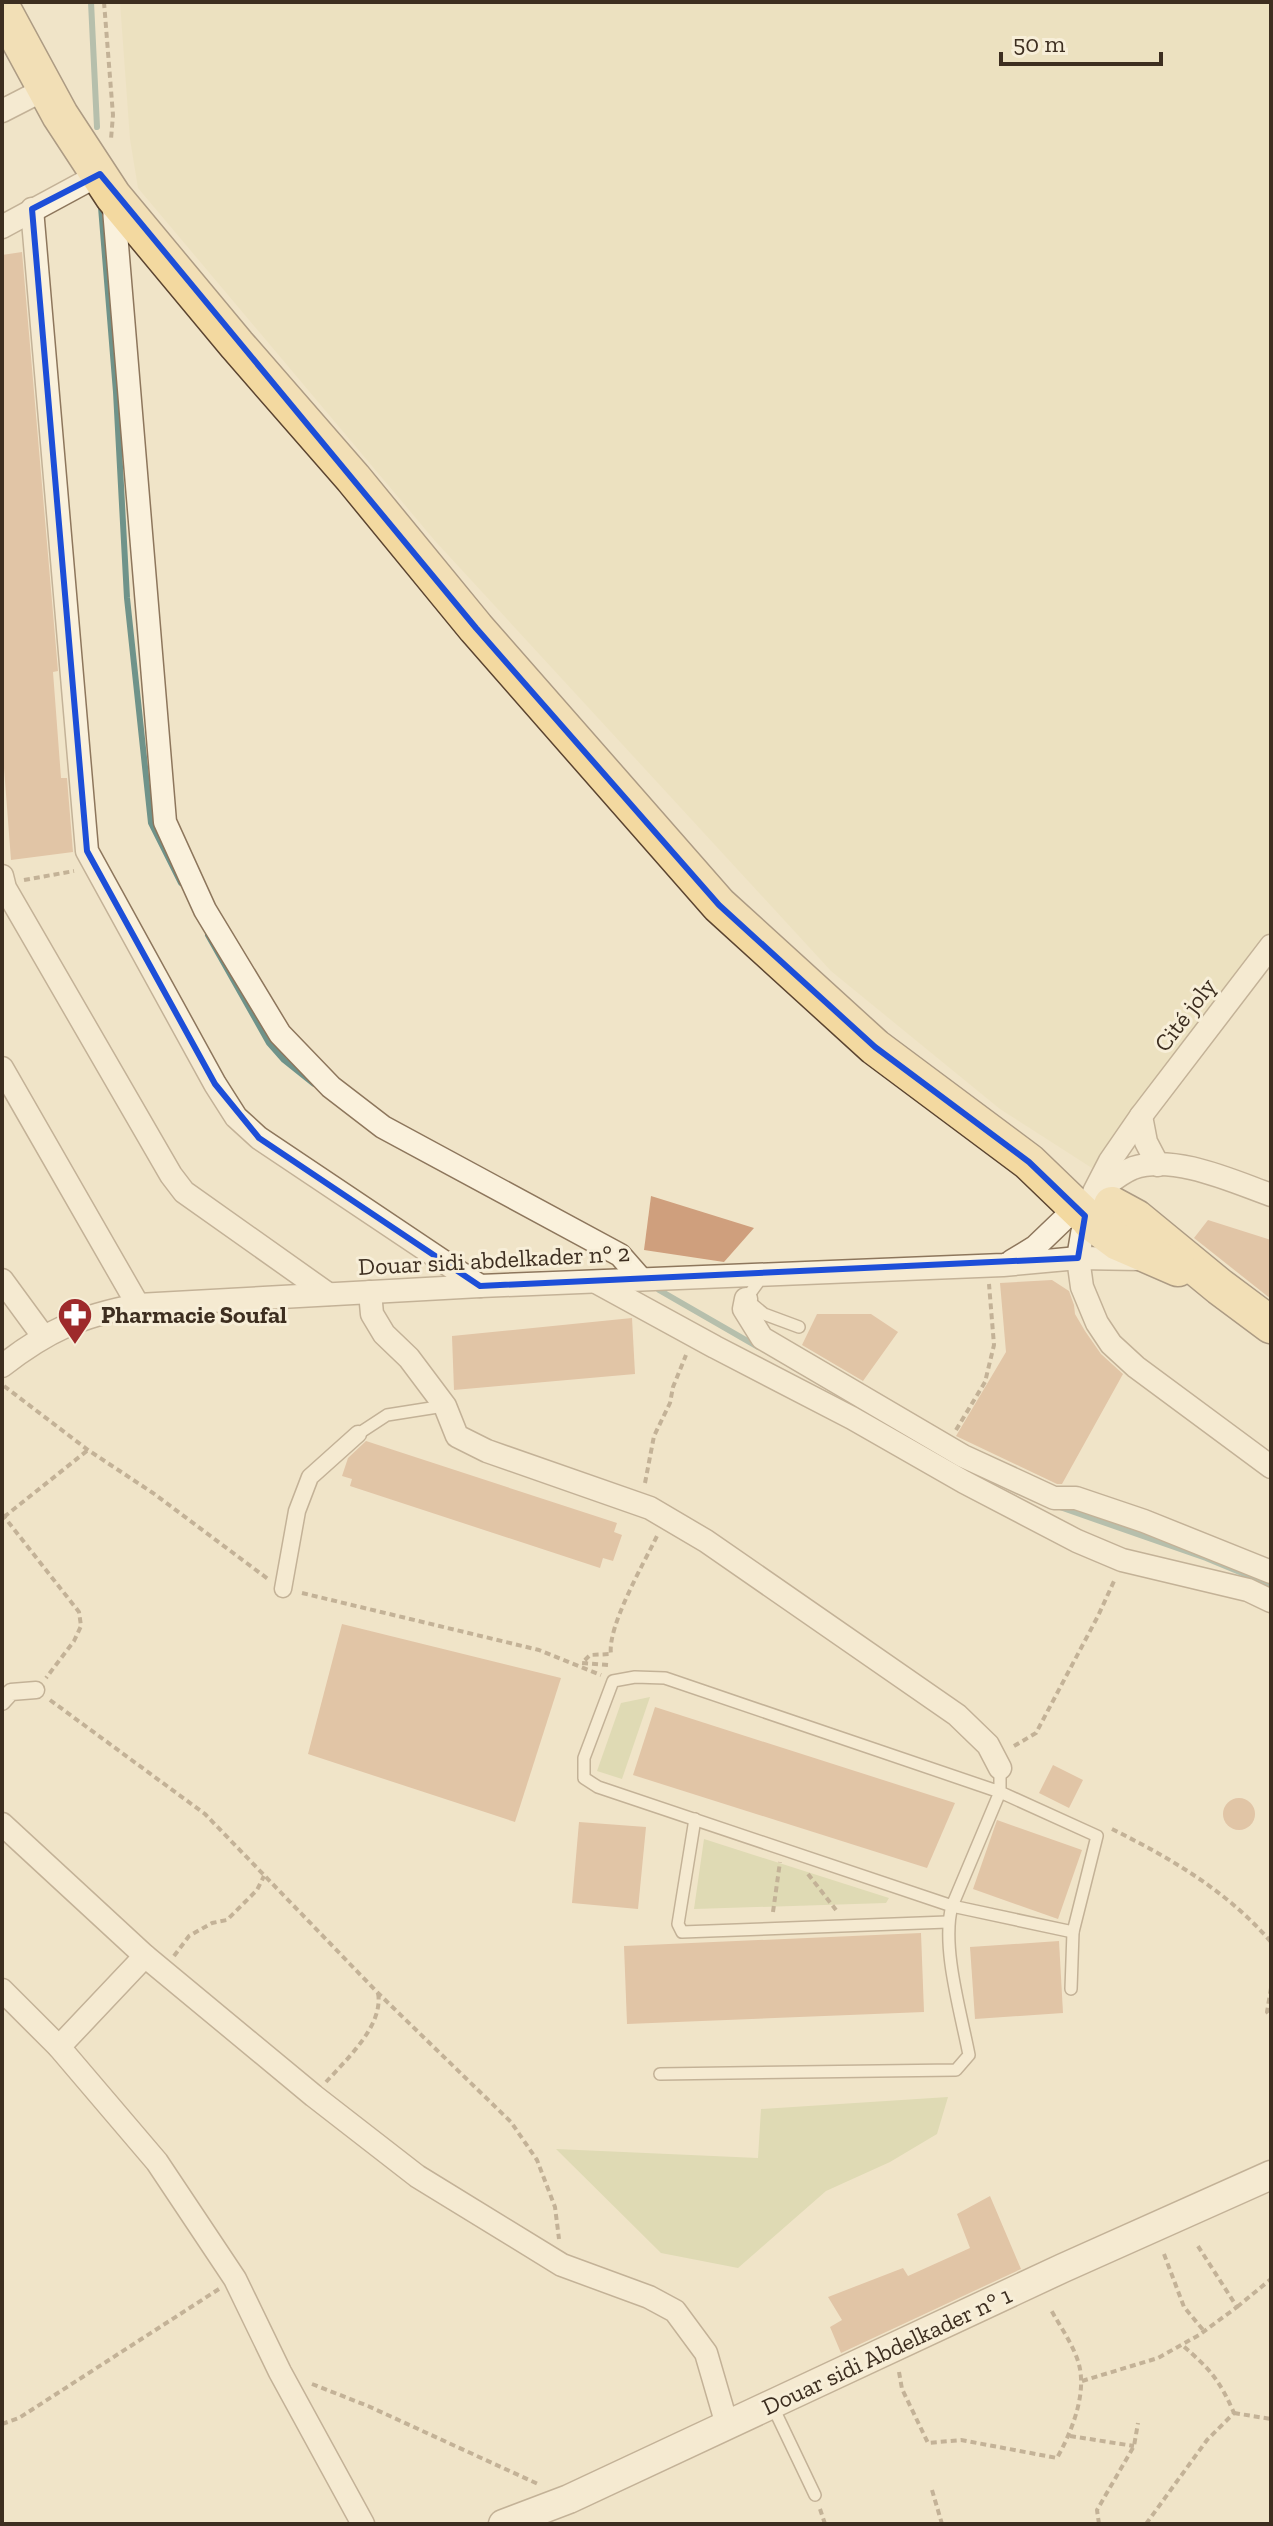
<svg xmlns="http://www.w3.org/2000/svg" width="1273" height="2526" font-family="'Zilla Slab',serif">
<rect width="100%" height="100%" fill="#f0e4c8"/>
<path fill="#e6deb5" d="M 120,2 L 1271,2 L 1271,930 L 1095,1170 L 1000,1109 L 831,971 L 436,542 L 138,188 L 130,139 Z"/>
<g fill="#c9cf9b">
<path d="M 650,1697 L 622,1779 L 597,1771 L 621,1703 Z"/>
<path d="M 704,1839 L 889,1898 L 886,1903 L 694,1909 Z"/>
<path d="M 948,2097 L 937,2134 L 890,2162 L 826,2191 L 738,2268 L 661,2253 L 556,2149 L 758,2158 L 761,2109 Z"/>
</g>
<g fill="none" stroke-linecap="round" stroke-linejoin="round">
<g stroke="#6f938a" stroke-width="6">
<path d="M 91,2 L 97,127"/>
<path d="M 101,207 L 116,392 L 127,598 L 151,823 L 181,883"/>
<path d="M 208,935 L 269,1043 L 284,1060 L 314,1084"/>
<path d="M 659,1290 L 758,1347"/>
<path d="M 1057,1506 L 1206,1558 L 1271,1585"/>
</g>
</g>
<g fill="#cf9f7d">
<path d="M 22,252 L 58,671 L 53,672 L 61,778 L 67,778 L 73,852 L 11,860 L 4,768 L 2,768 L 2,255 Z"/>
<path d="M 651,1196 L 754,1228 L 724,1262 L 644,1250 Z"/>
<path d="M 1208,1220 L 1271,1240 L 1271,1299 L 1194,1238 Z"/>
<path d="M 1052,1280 L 1069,1291 L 1074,1305 L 1075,1314 L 1085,1331 L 1101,1354 L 1123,1374 L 1062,1484 L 1057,1484 L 956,1436 L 1006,1352 L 1000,1283 Z"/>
<path d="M 817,1314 L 871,1314 L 898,1332 L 863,1381 L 802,1345 Z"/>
<path d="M 632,1318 L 635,1374 L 454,1390 L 452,1336 Z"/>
<path d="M 366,1441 L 617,1523 L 614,1532 L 622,1535 L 613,1561 L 603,1558 L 600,1568 L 350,1486 L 352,1479 L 342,1476 L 348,1458 Z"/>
<path d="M 342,1624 L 561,1678 L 515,1822 L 308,1754 Z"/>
<path d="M 655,1707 L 955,1803 L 927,1868 L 633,1775 Z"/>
<path d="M 1053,1765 L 1083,1780 L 1069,1808 L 1039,1793 Z"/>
<circle cx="1239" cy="1814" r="16"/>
<path d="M 997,1820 L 1082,1850 L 1058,1919 L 973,1889 Z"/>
<path d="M 579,1822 L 646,1827 L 638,1909 L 572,1903 Z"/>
<path d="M 921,1933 L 924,2012 L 627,2024 L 624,1946 Z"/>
<path d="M 1059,1941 L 1063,2013 L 975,2019 L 970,1947 Z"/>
<path d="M 990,2196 L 1021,2269 L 841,2353 L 830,2327 L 842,2320 L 828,2297 L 903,2268 L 908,2276 L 970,2248 L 957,2214 Z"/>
</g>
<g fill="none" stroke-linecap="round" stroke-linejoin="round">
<defs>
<g id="service">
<path d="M 764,1274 L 746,1299 L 764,1314 L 799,1327"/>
<path d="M 358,1434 L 387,1415 L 444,1406"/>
<path d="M 695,1819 L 678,1924 L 682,1932 L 947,1922"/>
<path d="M 1071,1989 L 1073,1932"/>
<path d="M 660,2074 L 956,2070 L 969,2055 C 961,2013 941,1946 952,1906 L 1000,1792 L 665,1678 L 635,1677 L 613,1681 L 584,1758 L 584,1778 L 598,1787 L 952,1906 L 1073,1932 L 1097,1836 L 1000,1792 L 1000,1768"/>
<path d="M 772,2405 L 815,2495"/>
</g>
<g id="pedestrian">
<path d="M 283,1589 L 297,1511 L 310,1477 L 358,1434"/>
<path d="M 2,1702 L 11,1692 L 36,1690"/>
</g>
<g id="minor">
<path d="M 2,111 L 45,89"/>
<path d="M 113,197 L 165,822 L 205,910 L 280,1034 L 331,1087 L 383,1127 L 620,1255 L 641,1279"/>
<path d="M 32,209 L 87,851 L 215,1084 L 236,1117 L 259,1138 L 480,1286"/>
<path d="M 2,227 L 100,174"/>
<path d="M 2,876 L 5,888 L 171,1175 L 184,1192 L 328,1294"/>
<path d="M 2,1068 L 138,1305"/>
<path d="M 1141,1116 L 1146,1142 L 1158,1165"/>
<path d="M 1094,1192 L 1110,1161 L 1141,1116 L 1271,946"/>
<path d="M 1097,1192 C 1108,1184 1120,1173 1133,1168 C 1174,1154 1232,1181 1271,1195"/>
<path d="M 1085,1216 L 1078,1258 L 1082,1287 L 1097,1323 L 1111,1344 L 1136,1367 L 1271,1467"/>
<path d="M 1012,1261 L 1035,1247 L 1083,1201"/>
<path d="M 2,1280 L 43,1336"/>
<path d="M 598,1283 L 715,1347 L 852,1418 L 964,1482 L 1077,1541 L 1122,1560 L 1248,1590 L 1271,1601"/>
<path d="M 370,1292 L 372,1314 L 384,1334 L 409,1358 L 445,1406 L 457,1436 L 487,1451 L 650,1508 L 706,1541 L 957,1715 L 988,1745 L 1000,1768"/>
<path d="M 746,1299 L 744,1309 L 762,1338 L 963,1456 L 1054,1498 L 1076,1498 L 1144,1521 L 1271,1572"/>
<path d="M 2,1366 C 48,1330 81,1316 138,1305 L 480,1286 L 1003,1265 L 1078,1258 L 1140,1259"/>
<path d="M 2,1824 L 145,1956 L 314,2096 L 417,2176 L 562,2265 L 649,2297 L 675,2311 L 706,2353 L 727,2425"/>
<path d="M 2,1990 L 59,2047 L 157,2162 L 235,2279 L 280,2372 L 363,2524"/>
<path d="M 59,2047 L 145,1956"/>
</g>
<path id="tertiary" d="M 503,2524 L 569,2499 L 1063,2268 L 1271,2175"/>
<g id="primary">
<path d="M 2,8 L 60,115 L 113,196 L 237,345 L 353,478 L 476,628 L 719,905 L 875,1047 L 1029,1162 L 1083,1214"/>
<path d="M 1112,1205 L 1136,1218 L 1220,1287 L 1271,1325"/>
<path d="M 1090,1221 L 1118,1242 L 1178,1268"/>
</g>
</defs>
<use href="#service" stroke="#8d765c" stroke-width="14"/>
<use href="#pedestrian" stroke="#8d765c" stroke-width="19"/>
<use href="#minor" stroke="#8d765c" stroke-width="25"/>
<use href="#tertiary" stroke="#8d765c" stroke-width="31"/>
<use href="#primary" stroke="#5b4430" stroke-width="39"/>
<g stroke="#8d765c" stroke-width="4" stroke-dasharray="6 4" stroke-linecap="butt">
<path d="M 104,2 L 113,115 L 111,139"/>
<path d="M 24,880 L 74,871"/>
<path d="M 4,1386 L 88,1450 L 153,1493 L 268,1579"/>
<path d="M 956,1430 L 985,1382 L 994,1345 L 989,1284"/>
<path d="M 645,1483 L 654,1436 L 670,1403 L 673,1387 L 686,1355"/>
<path d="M 2,1514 L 79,1612 L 81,1626 L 74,1641 L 46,1678"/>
<path d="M 4,1517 L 88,1450"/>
<path d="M 302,1593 L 539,1650 L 601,1675"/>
<path d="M 608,1665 L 582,1663 L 590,1655 L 611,1654 C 607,1627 644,1563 657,1536"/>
<path d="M 50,1700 L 205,1814 L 378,1993 L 511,2122 L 537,2160 L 555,2207 L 559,2239"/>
<path d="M 1014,1746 L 1036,1733 L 1098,1616 L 1115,1579"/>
<path d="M 1112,1829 C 1172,1859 1227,1891 1271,1942"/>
<path d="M 808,1874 L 836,1910"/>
<path d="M 773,1912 L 780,1862"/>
<path d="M 174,1956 L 189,1936 L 212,1923 L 227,1920 L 257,1890 L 264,1876"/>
<path d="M 1271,1988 L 1267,2012 L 1271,2017"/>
<path d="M 326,2082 C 346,2060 384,2025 378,1993"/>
<path d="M 1164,2254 L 1184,2307 L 1204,2331"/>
<path d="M 1237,2307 L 1271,2279"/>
<path d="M 899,2372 L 902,2389 L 928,2443 L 961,2440 L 1057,2458 C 1072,2431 1088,2392 1078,2361 C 1072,2343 1060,2326 1051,2310"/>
<path d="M 1082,2381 L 1158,2358 L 1199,2335 L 1237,2307 L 1196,2243"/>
<path d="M 312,2384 L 368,2406 L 538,2484"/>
<path d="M 1234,2413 L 1271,2419"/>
<path d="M 2,2424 L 19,2418 L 219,2289"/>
<path d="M 1070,2436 L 1134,2446"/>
<path d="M 932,2490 L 942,2524"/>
<path d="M 820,2509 L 825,2524"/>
<path d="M 1021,2524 L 1035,2524"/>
<path d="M 1099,2524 L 1097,2510 L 1134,2446 L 1138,2423"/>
<path d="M 1146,2524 L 1207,2440 L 1234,2413 C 1219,2379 1210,2369 1182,2345"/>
</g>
<use href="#service" stroke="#faf1dc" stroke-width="11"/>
<use href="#pedestrian" stroke="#faf1dc" stroke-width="16"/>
<use href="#minor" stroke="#faf1dc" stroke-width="22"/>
<use href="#tertiary" stroke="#faf1dc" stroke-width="28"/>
<use href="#primary" stroke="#f3d9a0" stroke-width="36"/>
</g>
<path d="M0 0H1273V2526H0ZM 100,174 L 476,628 L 719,905 L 875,1047 L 1029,1162 L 1085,1216 L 1078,1258 L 480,1286 L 259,1138 L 215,1084 L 87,851 L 32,209 Z" fill="#f0e4c8" fill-opacity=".55" fill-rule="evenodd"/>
<path fill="none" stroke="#1d4ed8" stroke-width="6" stroke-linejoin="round" d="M 100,174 L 476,628 L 719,905 L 875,1047 L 1029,1162 L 1085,1216 L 1078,1258 L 480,1286 L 259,1138 L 215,1084 L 87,851 L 32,209 Z"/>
<defs>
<symbol id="pharmacy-pin" viewBox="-11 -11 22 30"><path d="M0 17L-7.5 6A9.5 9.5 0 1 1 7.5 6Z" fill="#9e2a2b" stroke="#f7eed8"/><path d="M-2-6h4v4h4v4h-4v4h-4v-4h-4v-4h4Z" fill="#fff"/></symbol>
</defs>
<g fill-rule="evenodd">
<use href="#pharmacy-pin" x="55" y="1295" width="40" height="54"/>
</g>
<g text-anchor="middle" stroke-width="6" stroke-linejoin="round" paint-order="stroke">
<g font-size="24" fill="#3d2e20" stroke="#f7eed8">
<text transform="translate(1185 1015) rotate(-53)" y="8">Cité joly</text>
<text transform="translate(494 1260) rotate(-3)" y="8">Douar sidi abdelkader n° 2</text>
<text transform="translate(887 2351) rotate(-25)" y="8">Douar sidi Abdelkader n° 1</text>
</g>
<g font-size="24" font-weight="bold" fill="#3d2e20" stroke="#f7eed8" text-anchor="start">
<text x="101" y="1323">Pharmacie Soufal</text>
</g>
</g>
<rect width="1273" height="2526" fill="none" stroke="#3d2e20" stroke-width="8"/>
<path d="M1001 52v12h160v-12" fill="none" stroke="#3d2e20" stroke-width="4"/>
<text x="1013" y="52" font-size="24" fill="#3d2e20" stroke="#f7eed8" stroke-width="6" paint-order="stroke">50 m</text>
</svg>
